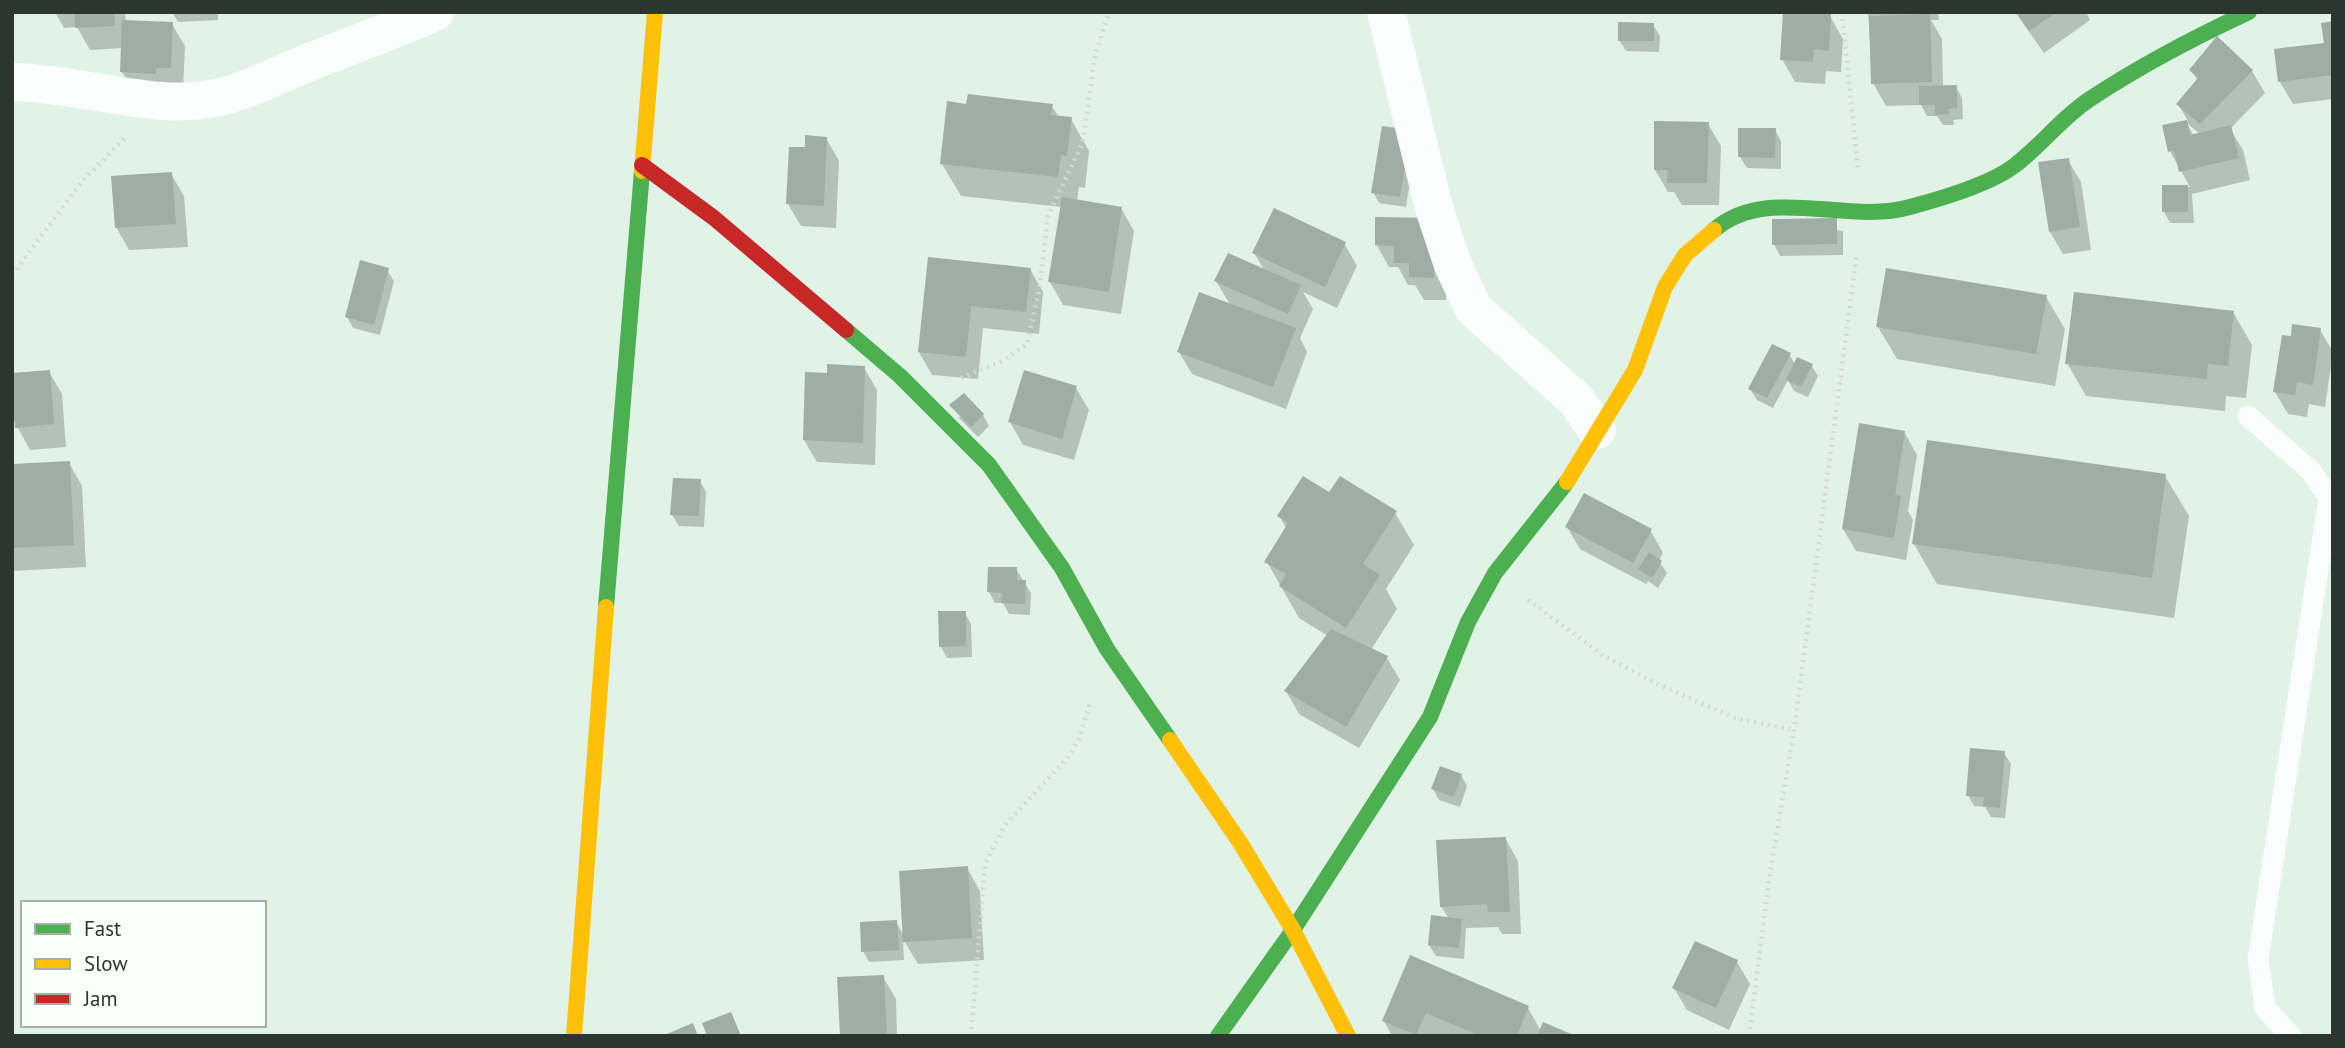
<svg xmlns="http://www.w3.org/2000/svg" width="2345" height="1048" font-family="'PT Sans',sans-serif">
<rect width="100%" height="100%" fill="#e1f2e6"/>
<g fill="#0003" fill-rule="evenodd">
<path d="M 55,12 L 125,12 L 126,22 L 172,24 L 185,46 L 183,90 L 135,95 L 122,72 L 123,48 L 90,50 L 77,27 L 64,28 Z"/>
<path d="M 172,12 L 218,12 L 218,20 L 178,22 Z"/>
<path d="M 1868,12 L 1938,12 L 1939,20 L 1931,20 L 1942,39 L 1943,87 L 1956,87 L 1962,98 L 1963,119 L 1953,120 L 1954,125 L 1943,125 L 1937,116 L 1927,116 L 1921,105 L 1886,106 L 1873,83 Z"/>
<path d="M 2015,12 L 2086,12 L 2090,20 L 2044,53 Z"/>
<path d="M 1830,16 L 1843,39 L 1841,72 L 1826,71 L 1825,84 L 1795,82 L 1782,59 Z"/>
<path d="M 2333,23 L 2333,99 L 2293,104 L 2280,82 L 2326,44 Z"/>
<path d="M 1653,25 L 1660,36 L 1659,52 L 1626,51 L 1619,40 Z"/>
<path d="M 2191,70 L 2252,71 L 2265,93 L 2230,129 L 2243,150 L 2250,180 L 2192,194 L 2194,223 L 2170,223 L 2164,212 L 2164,187 L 2190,187 L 2170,151 L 2164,127 L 2188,121 L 2178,104 L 2198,81 ZM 2187,124 L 2188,124 L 2201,135 L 2194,136 Z"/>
<path d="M 968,105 L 1051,105 L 1059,117 L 1071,119 L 1089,151 L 1085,188 L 1079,187 L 1077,201 L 1121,208 L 1134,231 L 1121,314 L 1063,305 L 1050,282 L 1062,207 L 961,196 L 942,164 Z"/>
<path d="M 1708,124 L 1721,146 L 1719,205 L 1682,205 L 1674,192 L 1668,192 L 1655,170 Z"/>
<path d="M 1775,130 L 1781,141 L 1781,169 L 1747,168 L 1740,157 Z"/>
<path d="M 826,138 L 839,161 L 836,228 L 801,226 L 788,204 Z"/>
<path d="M 1416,143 L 1406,207 L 1379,203 L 1373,192 Z"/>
<path d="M 2068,160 L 2081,182 L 2091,250 L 2063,254 L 2050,232 Z"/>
<path d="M 171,174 L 184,196 L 188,247 L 129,250 L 116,227 Z"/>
<path d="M 1773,221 L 1843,231 L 1843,255 L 1780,256 L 1774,244 Z"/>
<path d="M 1447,242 L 1446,300 L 1424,300 L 1415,285 L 1408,285 L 1398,267 L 1389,267 L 1376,244 Z"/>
<path d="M 1344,243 L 1357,266 L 1337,308 L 1303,292 L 1313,309 L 1300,338 L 1307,352 L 1286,409 L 1192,374 L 1179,352 L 1231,306 L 1216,281 L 1265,271 L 1254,253 Z"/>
<path d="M 929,259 L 1030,269 L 1043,292 L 1039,334 L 983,328 L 978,379 L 932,375 L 919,352 Z"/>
<path d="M 387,270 L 394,281 L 380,335 L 353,328 L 347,317 Z"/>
<path d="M 2046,297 L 2065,329 L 2055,386 L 1897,359 L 1878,327 Z"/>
<path d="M 2233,312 L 2252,345 L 2246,398 L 2226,396 L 2225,411 L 2086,396 L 2067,363 Z"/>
<path d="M 2320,330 L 2333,352 L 2325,407 L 2309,404 L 2307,417 L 2288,414 L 2275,392 L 2292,338 Z"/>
<path d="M 1789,354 L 1795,364 L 1811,365 L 1818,376 L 1808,397 L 1794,391 L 1788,380 L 1773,408 L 1757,400 L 1750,389 Z"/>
<path d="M 864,368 L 877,390 L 875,465 L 817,462 L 804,440 Z"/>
<path d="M 49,372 L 62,394 L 66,447 L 30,450 L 12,417 L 12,375 Z"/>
<path d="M 1076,388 L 1089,410 L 1074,460 L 1023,445 L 1010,422 Z"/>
<path d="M 983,415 L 989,426 L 978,437 L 958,417 Z"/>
<path d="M 1904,432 L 1917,455 L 1908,511 L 1913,520 L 1906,560 L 1856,551 L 1843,529 Z"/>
<path d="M 69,463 L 82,486 L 86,567 L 12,571 L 12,466 Z"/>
<path d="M 2165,476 L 2189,516 L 2174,618 L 1937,584 L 1914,544 Z"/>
<path d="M 700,481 L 706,492 L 704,527 L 679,526 L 672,515 Z"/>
<path d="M 1329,495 L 1395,513 L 1414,545 L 1386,589 L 1397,609 L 1371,650 L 1387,658 L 1400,680 L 1359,748 L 1299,714 L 1286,691 L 1328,636 L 1299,618 L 1267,562 L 1287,529 L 1279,516 Z"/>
<path d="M 1567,527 L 1650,530 L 1663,553 L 1659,561 L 1667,573 L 1658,588 L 1648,581 L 1646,584 L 1580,549 Z"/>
<path d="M 1016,569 L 1031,593 L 1030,615 L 1009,614 L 1003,603 L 995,603 L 989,592 Z"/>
<path d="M 965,613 L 971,624 L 972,657 L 947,658 L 941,647 Z"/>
<path d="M 2004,753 L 2011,764 L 2005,818 L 1991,817 L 1985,807 L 1974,806 L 1968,795 Z"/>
<path d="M 1461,775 L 1467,786 L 1460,807 L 1439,800 L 1433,789 Z"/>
<path d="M 1505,838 L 1518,861 L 1521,934 L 1502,934 L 1498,927 L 1466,928 L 1464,959 L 1436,956 L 1429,945 L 1449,919 L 1441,906 Z"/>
<path d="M 967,868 L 980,891 L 984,960 L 918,964 L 903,939 L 904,960 L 869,962 L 863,951 L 896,922 L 904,936 Z"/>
<path d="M 1411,958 L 1528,1008 L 1541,1031 L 1572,1036 L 1392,1036 L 1384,1021 Z"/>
<path d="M 1737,962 L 1750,984 L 1729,1030 L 1687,1010 L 1674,988 Z"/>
<path d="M 883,977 L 896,999 L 897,1036 L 842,1036 Z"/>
</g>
<g fill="#9eada6">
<path d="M 74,12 L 114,12 L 115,26 L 75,28 Z"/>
<path d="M 1783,12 L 1831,14 L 1829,51 L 1814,49 L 1813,62 L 1780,60 Z"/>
<path d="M 2016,12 L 2057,12 L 2029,31 Z"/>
<path d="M 1930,14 L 1932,82 L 1871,84 L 1869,16 Z"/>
<path d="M 122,20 L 173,22 L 171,68 L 156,68 L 156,74 L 120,72 Z"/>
<path d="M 2333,21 L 2333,75 L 2278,82 L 2274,49 L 2324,43 L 2321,23 Z"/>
<path d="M 1618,22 L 1654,23 L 1654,41 L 1618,41 Z"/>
<path d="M 2217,36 L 2253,70 L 2200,124 L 2176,104 L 2198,78 L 2189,70 Z"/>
<path d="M 1957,85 L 1957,108 L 1948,109 L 1949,114 L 1935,115 L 1935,105 L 1919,105 L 1919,86 Z"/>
<path d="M 968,94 L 1053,104 L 1051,115 L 1072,117 L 1067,156 L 1061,155 L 1058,177 L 940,164 L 947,101 L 966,104 Z"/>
<path d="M 2187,120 L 2190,135 L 2231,125 L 2239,158 L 2179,172 L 2174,150 L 2168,152 L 2162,125 Z"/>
<path d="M 1654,121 L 1709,122 L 1707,183 L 1667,183 L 1668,170 L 1654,170 Z"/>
<path d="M 1382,126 L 1411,130 L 1400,197 L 1371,193 Z"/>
<path d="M 1738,128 L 1776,128 L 1775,158 L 1738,157 Z"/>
<path d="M 805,135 L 827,137 L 824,206 L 786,204 L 789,147 L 805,147 Z"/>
<path d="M 2069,158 L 2080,227 L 2049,232 L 2038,162 Z"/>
<path d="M 172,172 L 176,224 L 115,228 L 111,176 Z"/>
<rect x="2162" y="185" width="26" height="27"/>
<path d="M 1062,197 L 1122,207 L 1109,292 L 1048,282 Z"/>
<path d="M 1274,208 L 1346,242 L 1325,287 L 1252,253 Z"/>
<path d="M 1375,217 L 1435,218 L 1434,278 L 1409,277 L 1409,263 L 1394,263 L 1394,246 L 1375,245 Z"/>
<path d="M 1837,218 L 1837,244 L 1772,245 L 1772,219 Z"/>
<path d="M 1228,253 L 1301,285 L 1288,314 L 1214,281 Z"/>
<path d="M 928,257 L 1031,268 L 1026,312 L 971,306 L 966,357 L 918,352 Z"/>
<path d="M 360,260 L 389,268 L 374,325 L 345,317 Z"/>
<path d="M 1886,268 L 2047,295 L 2036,354 L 1876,327 Z"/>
<path d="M 1199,292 L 1296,328 L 1273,387 L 1177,352 Z"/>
<path d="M 2074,292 L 2234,311 L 2228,366 L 2208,364 L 2207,379 L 2065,364 Z"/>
<path d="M 2292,324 L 2321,328 L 2313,385 L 2297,382 L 2295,395 L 2273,392 L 2282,335 L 2291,336 Z"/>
<path d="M 1772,344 L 1791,353 L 1767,398 L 1748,389 Z"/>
<path d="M 1797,357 L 1813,364 L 1801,387 L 1786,380 Z"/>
<path d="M 827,364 L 865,366 L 863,443 L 803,440 L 805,372 L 827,373 Z"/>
<path d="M 50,370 L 54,424 L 15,428 L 12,373 Z"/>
<path d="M 1024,370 L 1077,386 L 1062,439 L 1008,422 Z"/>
<path d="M 964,393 L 984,414 L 971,427 L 949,405 Z"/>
<path d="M 1859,423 L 1905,431 L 1895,495 L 1901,496 L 1894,538 L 1842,529 Z"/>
<path d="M 1927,440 L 2166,474 L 2152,578 L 1912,544 Z"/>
<path d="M 70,461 L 74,545 L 12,548 L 12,464 Z"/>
<path d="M 1303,476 L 1329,492 L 1340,476 L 1397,511 L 1363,564 L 1380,575 L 1346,628 L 1279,586 L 1286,574 L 1264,562 L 1288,523 L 1277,516 Z"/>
<path d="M 673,478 L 701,479 L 699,516 L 670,515 Z"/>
<path d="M 1584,493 L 1652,529 L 1633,563 L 1565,527 Z"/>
<path d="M 1649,552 L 1662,561 L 1652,578 L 1638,569 Z"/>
<path d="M 988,567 L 1017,567 L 1017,580 L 1026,580 L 1025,604 L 1001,603 L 1002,593 L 987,592 Z"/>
<path d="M 938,611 L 966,611 L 966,646 L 939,647 Z"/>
<path d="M 1331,629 L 1388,656 L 1346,727 L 1284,691 Z"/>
<path d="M 1970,748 L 2005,751 L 2000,808 L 1983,806 L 1984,797 L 1966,796 Z"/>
<path d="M 1440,766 L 1462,774 L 1454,797 L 1431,789 Z"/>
<path d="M 1506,837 L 1510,912 L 1488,912 L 1487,904 L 1440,907 L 1436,840 Z"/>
<path d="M 968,866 L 972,938 L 903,942 L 899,871 Z"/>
<path d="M 1431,915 L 1462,919 L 1459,948 L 1428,945 Z"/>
<path d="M 897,920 L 899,950 L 861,952 L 860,922 Z"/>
<path d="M 1695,941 L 1738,960 L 1716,1008 L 1672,988 Z"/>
<path d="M 1410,955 L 1529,1006 L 1517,1036 L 1480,1036 L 1426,1013 L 1416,1035 L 1382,1021 Z"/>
<path d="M 884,975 L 887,1036 L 840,1036 L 837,977 Z"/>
<path d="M 731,1012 L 741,1036 L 707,1036 L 702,1023 Z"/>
<path d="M 1543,1022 L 1576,1036 L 1537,1036 Z"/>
<path d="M 693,1023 L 698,1036 L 662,1036 Z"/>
</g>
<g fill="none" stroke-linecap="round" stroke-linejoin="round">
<g stroke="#d4d8d5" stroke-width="4.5" stroke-dasharray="2 5" stroke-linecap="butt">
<path d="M 1842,12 L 1858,171"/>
<path d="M 12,275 L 83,180 L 125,138"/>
<path d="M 961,378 L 1002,361 L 1027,344 L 1039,291 L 1048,216 L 1083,142 L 1095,56 L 1109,12"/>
<path d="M 1528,600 L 1604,656 L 1660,685 L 1735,718 L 1794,730"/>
<path d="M 971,1036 L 985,864 L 1005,825 L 1068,757 L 1079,739 L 1091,700"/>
<path d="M 1749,1036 L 1769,880 L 1794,730 L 1857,253"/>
</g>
<path stroke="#fafdfb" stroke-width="21" d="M 2248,416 L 2311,471 L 2329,498 L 2258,959 L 2265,1008 L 2291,1036"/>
<g stroke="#fafdfb" stroke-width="38">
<path d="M 1386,12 L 1434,208 L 1453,265 L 1474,309 L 1576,400 L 1597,430"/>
<path d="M 12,82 C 62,83 111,97 162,101 C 220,105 249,88 300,66 C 345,47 391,32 435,12"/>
</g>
<g stroke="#4caf50" stroke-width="16">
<path d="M 1714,230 C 1767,184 1846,225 1910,207 C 1940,199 1989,185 2014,166 C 2041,146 2061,118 2090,99 C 2140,66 2195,37 2249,12"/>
<path d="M 846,330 L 900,376 L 989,465 L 1062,568 L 1107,649 L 1170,740"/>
<path d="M 606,607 L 642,171"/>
<path d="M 1218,1036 L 1293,930 L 1430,717 L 1468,622 L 1495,573 L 1567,482"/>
</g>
<g stroke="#ffc107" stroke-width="16">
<path d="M 642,171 L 655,12"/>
<path d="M 1567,482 L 1635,370 L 1665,287 L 1685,255 L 1714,230"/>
<path d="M 1170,740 L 1241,844 L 1293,930 L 1348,1036"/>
<path d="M 574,1036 L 606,607"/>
</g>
<path stroke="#c62828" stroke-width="16" d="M 642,165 L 714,218 L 846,330"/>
</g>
<rect width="2345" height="1048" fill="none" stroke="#2b362e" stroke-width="28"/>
<rect x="21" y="901" width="245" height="126" fill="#f9fffa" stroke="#a7afa8" stroke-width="2"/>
<rect x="35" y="924" width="35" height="10" fill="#4caf50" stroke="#a7afa8" stroke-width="2"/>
<text x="84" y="936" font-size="21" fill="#2b362e">Fast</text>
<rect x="35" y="959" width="35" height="10" fill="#ffc107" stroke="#a7afa8" stroke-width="2"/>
<text x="84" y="971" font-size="21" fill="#2b362e">Slow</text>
<rect x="35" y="994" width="35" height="10" fill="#c62828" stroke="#a7afa8" stroke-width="2"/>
<text x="84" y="1006" font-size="21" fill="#2b362e">Jam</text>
</svg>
